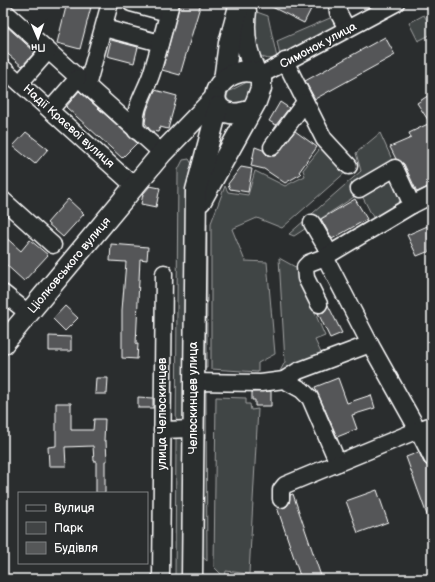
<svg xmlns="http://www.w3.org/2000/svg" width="435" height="582" font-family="'Balsamiq Sans',sans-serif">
<rect width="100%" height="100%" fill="#2a2d2e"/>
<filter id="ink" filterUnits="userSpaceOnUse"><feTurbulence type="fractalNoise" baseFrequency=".025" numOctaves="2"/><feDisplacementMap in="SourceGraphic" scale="8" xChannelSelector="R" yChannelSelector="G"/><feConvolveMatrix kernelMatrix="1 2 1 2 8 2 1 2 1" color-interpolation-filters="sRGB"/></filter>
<g filter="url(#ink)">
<g fill="#414445" stroke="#a0a2a2">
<path d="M 254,11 L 268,16 L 277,58 C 248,65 254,28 254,11 Z"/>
<path d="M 337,15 L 342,27 L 280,56 L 277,41 Z"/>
<path d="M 424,15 L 432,30 L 432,34 L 418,41 L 409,23 Z"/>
<path d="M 247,82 L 252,83 L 254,95 L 238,104 L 231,103 L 227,98 L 228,92 Z"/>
<path d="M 380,133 L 395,166 L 357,188 L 354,197 L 294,236 L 289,234 L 361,171 L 356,153 Z"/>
<path d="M 323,145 L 347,171 L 282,228 L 257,218 L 232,229 L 245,261 L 267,262 L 275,354 L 258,363 L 258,372 L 211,369 L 211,223 L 225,186 L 228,192 L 248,195 L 255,171 L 285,186 L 305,176 L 303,170 Z"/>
<path d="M 189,159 L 192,164 L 192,169 L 187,579 L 175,579 L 178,170 L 183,160 Z"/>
<path d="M 390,175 L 404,203 L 375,221 L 360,192 Z"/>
<path d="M 205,219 L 207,224 L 207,368 L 199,368 Z"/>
<path d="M 279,258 L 299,269 L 298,274 L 325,336 L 315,340 L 322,355 L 280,371 L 285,362 Z"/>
<path d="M 206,391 L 207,561 L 198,553 L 200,396 Z"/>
<path d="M 216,397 L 246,398 L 246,404 L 250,404 L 251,410 L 258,409 L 249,574 L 226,571 L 225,578 L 214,567 Z"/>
</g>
<g fill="#555758" stroke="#fff">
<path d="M 67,3 L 92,3 L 80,49 L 57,43 Z"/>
<path d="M 180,3 L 201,3 L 180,75 L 162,70 Z"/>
<path d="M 264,3 L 314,3 L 304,23 Z"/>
<path d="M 3,23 L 35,52 L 22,66 L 3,50 Z"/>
<path d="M 385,37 L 395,55 L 315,99 L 305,81 Z"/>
<path d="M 111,40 L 138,47 L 134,63 L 107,56 Z"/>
<path d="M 155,90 L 177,96 L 168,129 L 160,127 L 158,132 L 151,131 L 145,123 L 147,110 Z"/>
<path d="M 79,91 L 137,143 L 122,158 L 66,107 Z"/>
<path d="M 432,93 L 432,185 L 417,192 L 404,164 L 396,159 L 390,147 L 411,138 L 409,133 L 430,123 L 417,103 Z"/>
<path d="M 280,102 L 289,108 L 276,125 L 269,121 Z"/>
<path d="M 295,131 L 317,147 L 299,172 L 301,174 L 285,183 L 264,169 L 251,166 L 255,147 L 263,150 L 267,155 L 275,156 Z"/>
<path d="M 26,132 L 48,149 L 35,164 L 13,146 Z"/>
<path d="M 241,167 L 252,169 L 248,192 L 230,189 L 228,184 Z"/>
<path d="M 150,186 L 160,188 L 156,207 L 141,204 L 143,194 Z"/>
<path d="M 68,199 L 84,214 L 63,237 L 47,223 Z"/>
<path d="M 355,199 L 367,219 L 332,239 L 321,219 Z"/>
<path d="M 432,224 L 432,250 L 417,256 L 407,235 Z"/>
<path d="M 3,235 L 21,251 L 30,240 L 48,255 L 24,281 L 3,262 Z"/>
<path d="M 111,244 L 148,247 L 147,260 L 140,259 L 136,344 L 138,344 L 137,359 L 122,358 L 122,310 L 126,262 L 110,261 Z"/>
<path d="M 328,305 L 342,333 L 330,338 L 318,313 L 324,312 Z"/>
<path d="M 65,306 L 78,318 L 65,331 L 53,319 Z"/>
<path d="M 49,336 L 71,337 L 71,351 L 49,351 Z"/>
<path d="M 96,378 L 108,378 L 107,394 L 95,394 Z"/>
<path d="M 338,378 L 347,403 L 371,395 L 375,408 L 352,415 L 357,429 L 337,437 L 315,387 Z"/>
<path d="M 271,391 L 271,406 L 255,406 L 255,400 L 252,400 L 252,392 Z"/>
<path d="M 138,397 L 153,398 L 153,408 L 138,408 Z"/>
<path d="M 56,403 L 71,403 L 71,430 L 93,430 L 94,419 L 105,419 L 104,441 L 106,441 L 107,461 L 105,461 L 105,493 L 96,493 L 96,461 L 94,461 L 93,446 L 65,447 L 66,466 L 49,466 L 48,447 L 56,446 Z"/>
<path d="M 419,452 L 424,463 L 429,467 L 432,476 L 431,526 L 406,457 Z"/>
<path d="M 377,490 L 388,522 L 358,533 L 346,501 Z"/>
<path d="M 293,494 L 322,579 L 301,579 L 277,507 L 286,507 L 289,503 L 290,495 Z"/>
</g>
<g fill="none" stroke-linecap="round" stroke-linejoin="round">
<defs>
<g id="minor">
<path d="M 131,3 L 168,13"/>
<path d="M 337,3 L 338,12 L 347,29"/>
<path d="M 3,10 L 162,153"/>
<path d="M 104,28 L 160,43"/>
<path d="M 285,61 L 324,139 L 349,166"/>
<path d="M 3,68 L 134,186"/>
<path d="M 261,75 L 396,3"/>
<path d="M 20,83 L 48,51"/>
<path d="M 87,86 L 110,3"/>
<path d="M 50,110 L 78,78"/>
<path d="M 136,131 C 132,108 146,92 152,72 C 159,49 165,26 171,3"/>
<path d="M 272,147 L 305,102"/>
<path d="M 3,200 L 53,245"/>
<path d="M 412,205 L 432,195"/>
<path d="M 312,223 L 330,254"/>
<path d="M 3,293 L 28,313"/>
<path d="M 319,304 L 306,278 L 305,267 L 309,263 L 325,257"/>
<path d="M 370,344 L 418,430 L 432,425"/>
<path d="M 284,380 L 302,390 L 310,398 L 338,463 L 418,430 L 432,458"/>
<path d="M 193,382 L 261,383 L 284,380 L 298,371 L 370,344 L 325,257 L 412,205 L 395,168 L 359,189"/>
<path d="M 162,430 L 192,429"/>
<path d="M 281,499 L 281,490 L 285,485 L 338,463"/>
<path d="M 161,579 L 164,273"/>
</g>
<g id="major">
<path d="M 246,11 C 243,33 246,52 255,71"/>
<path d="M 224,80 L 229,43 L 240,3"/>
<path d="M 201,201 L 256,102 L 261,88 L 261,75 C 254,71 248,70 240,72 C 202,82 210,126 251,110"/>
<path d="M 3,344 L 162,153 L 214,99"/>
<path d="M 192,579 L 196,190 L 218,107"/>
</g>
</defs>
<use href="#minor" stroke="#fff" stroke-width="19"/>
<use href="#major" stroke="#fff" stroke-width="23"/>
<use href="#minor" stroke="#2a2d2e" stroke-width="16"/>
<use href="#major" stroke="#2a2d2e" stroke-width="20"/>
</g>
</g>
<g text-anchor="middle" stroke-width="3" stroke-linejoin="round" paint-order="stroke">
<g font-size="12" fill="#fff" stroke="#2a2d2e">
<text transform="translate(318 45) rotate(-28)" y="4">Симонок улица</text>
<text transform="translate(69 126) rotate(42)" y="4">Надії Краєвої вулиця</text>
<text transform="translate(69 265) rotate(-50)" y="4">Ціолковського вулиця</text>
<text transform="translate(193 398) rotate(-90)" y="4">Челюскинцев улица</text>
<text transform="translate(162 414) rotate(-90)" y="4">улица Челюскинцев</text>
</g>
</g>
<rect width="435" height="582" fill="none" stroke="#2a2d2e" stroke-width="16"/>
<rect x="8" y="8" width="419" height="566" fill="none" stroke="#fff" stroke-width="1.5" filter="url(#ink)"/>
<rect x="18" y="492" width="130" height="72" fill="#2a2d2e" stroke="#7f8182"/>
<rect x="26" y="505" width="20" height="6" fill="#2a2d2e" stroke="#7f8182"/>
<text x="54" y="512" font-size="12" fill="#ffffff">Вулиця</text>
<rect x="26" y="522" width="20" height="12" fill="#414445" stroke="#7f8182"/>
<text x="54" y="532" font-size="12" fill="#ffffff">Парк</text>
<rect x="26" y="542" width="20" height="12" fill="#555758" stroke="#7f8182"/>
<text x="54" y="552" font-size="12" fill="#ffffff">Будівля</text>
<g transform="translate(38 38) rotate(178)" stroke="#2a2d2e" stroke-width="3" paint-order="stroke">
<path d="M0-3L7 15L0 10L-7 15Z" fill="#ffffff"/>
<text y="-6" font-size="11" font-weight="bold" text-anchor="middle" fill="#ffffff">Пн</text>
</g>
</svg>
